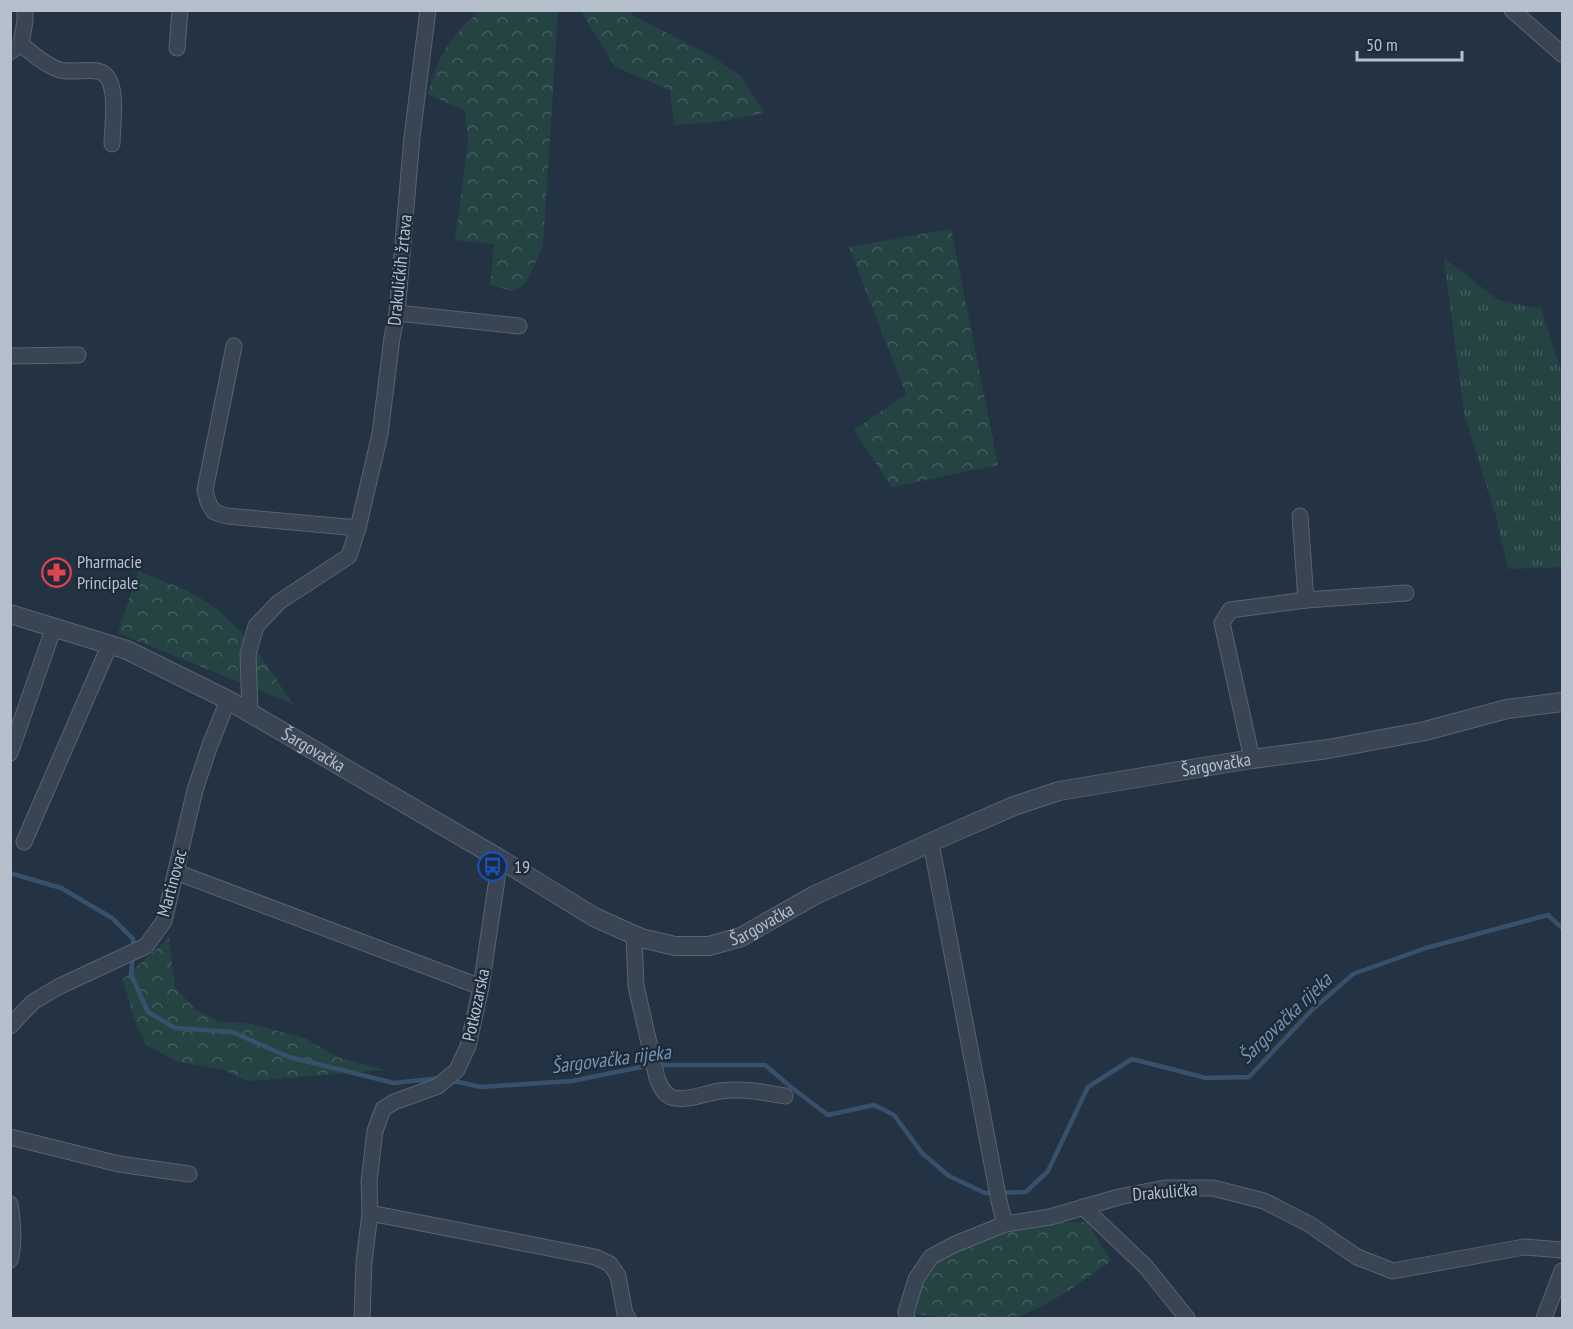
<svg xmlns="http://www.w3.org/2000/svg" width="1573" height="1329" font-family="'PT Sans Narrow',sans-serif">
<defs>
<pattern id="grass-tufts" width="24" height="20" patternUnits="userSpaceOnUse" patternTransform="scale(1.5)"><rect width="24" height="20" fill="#264344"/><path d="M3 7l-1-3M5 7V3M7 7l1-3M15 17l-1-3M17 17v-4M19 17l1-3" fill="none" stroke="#435c5e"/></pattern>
<pattern id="forest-crowns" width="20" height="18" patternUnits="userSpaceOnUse" patternTransform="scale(1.5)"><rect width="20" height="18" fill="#264344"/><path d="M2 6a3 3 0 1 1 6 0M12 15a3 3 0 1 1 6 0" fill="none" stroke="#435c5e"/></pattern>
</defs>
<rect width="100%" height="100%" fill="#243343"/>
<path fill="url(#grass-tufts)" d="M 1444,258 L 1498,300 L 1541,309 L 1562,374 L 1562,567 L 1508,569 L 1496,516 L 1464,413 Z"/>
<g fill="url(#forest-crowns)">
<path d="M 479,11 L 558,11 L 543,246 L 526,283 L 513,291 L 490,285 L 494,244 L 455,240 L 468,141 L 465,111 L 428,94 C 439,53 449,40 479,11 Z"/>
<path d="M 581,11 L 629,11 L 632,15 L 714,57 L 742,78 L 765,113 L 717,122 L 674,125 L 670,90 L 615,67 Z"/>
<path d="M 951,229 L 998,465 L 892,487 L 854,430 L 906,394 L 849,247 Z"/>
<path d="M 138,571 C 159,580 183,587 202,599 C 243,624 267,666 293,704 L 118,633 Z"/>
<path d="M 169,938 L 175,988 L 196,1010 L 219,1022 L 247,1023 L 305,1038 L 337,1057 L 385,1070 L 247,1081 L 224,1070 L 176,1061 L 146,1045 L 134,1018 L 123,979 Z"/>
<path d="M 1087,1222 L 1111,1261 C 1085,1279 1039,1315 1007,1318 C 974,1322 939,1318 906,1312 L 916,1279 L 953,1245 L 1047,1223 Z"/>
</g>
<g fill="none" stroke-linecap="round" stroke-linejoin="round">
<g stroke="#37506c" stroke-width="4.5">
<path d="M 10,873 L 61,888 L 112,918 L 133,939 L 133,947"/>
<path d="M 133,956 L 131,974 L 148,1012 L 175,1028 L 232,1032 L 289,1057 L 394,1083 L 441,1078"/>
<path d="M 449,1080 L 481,1087 L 572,1081 L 651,1065 L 765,1065 L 792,1088 L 828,1115 L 874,1105 L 894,1115 L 922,1153 L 949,1176 L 985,1193 L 1026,1192 L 1048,1171 L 1088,1087 L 1132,1059 L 1206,1078 L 1249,1077 L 1311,1011 L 1353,974 L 1426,948 L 1548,915 L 1562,928"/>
</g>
<defs>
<g id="minor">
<path d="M 1512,10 L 1562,54"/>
<path d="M 21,44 C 33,54 45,65 60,70 C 72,73 86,69 98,71 C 121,76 112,126 112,144"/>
<path d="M 177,48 L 180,10"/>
<path d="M 10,52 L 21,44 L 25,21 L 25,10"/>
<path d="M 397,313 L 519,326"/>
<path d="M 234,346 L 205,490 L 208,502 L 214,512 L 227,516 L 358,528"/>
<path d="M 10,356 L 78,355"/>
<path d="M 1300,516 L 1306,600"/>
<path d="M 250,713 L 248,654 L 256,626 L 279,602 L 349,556 L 358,528 L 380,434 L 392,338 L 397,313 L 412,137 L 428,10"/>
<path d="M 10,753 L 54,627"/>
<path d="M 1252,759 L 1222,623 L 1230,610 L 1306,600 L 1406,593"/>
<path d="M 24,842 L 110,644"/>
<path d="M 931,843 L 999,1201 L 1005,1224"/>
<path d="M 176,872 L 481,987"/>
<path d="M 634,934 L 636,986 L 657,1078 C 660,1086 664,1096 674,1098 C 688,1101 706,1093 720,1091 C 742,1088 763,1092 785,1096"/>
<path d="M 10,1026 L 33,1002 L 58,987 L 146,946 L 164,921 L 195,790 L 210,745 L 228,700"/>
<path d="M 10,1137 L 119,1164 L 189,1174"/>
<path d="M 10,1204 C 13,1222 15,1242 10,1260"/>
<path d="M 1083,1207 L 1146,1267 L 1187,1318"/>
<path d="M 370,1213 L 595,1257 L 610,1264 L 618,1276 L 625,1314 L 628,1318"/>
<path d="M 362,1318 L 364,1262 L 370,1213 L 369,1181 L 375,1131 L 383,1109 L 394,1102 L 438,1086 L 457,1070 L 468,1046 L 481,987 L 500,859"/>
<path d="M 907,1318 L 906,1312 L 916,1279 L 931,1257 L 953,1245 L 1005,1224 L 1050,1217 L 1119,1197 L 1165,1188 L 1213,1188 L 1264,1201 L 1309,1224 L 1357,1257 L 1393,1271 L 1524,1247 L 1562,1250"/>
<path d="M 1544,1318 L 1562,1271"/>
</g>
<g id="tertiary">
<path id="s1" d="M 10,614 L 127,650 L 228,700 L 500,859 L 594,917 L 641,938 L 675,946 L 709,946 L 741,937 L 815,895 L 954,832 L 1014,806 L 1059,791 L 1252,759 L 1328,749 L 1425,731 L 1507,709 L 1562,702"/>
</g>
</defs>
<use href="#minor" stroke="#576370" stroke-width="17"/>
<use href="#tertiary" stroke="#576370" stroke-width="20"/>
<use href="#minor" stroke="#394553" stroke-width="15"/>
<use href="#tertiary" stroke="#394553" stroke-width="18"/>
</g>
<defs>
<symbol id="pharmacy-ring" viewBox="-11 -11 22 22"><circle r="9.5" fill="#1d2a38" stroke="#e0444e" stroke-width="1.5"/><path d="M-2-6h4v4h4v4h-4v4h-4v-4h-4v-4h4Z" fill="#e0444e"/></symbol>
<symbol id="bus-ring" viewBox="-11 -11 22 22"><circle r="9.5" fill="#1d2a38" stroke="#1a4fb4" stroke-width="1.5"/><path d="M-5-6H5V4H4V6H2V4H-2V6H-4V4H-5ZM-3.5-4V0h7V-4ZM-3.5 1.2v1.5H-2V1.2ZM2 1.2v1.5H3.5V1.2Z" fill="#1a4fb4"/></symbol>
</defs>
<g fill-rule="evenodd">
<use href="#pharmacy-ring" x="40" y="556" width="33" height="33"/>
<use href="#bus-ring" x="476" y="850" width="33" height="33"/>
</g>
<g text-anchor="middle" stroke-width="4.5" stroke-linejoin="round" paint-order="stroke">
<g font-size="18" fill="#b6c0cd" stroke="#1d2a38">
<text transform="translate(400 270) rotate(-84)" y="6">Drakulićkih žrtava</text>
<text dy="6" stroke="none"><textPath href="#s1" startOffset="334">Šargovačka</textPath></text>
<text dy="6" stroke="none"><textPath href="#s1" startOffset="1324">Šargovačka</textPath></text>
<text transform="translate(172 883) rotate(-75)" y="6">Martinovac</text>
<text dy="6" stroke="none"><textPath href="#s1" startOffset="838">Šargovačka</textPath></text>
<text transform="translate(476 1005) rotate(-78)" y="6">Potkozarska</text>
<text transform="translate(1165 1192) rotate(-5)" y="6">Drakulićka</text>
</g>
<g font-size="18" fill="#b6c0cd" stroke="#1d2a38" text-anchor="start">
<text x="77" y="568">Pharmacie<tspan x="77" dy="21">Principale</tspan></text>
<text x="514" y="873">19</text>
</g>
<g font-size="20" font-style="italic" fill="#7493b2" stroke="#1d2a38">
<text transform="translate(1285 1018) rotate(-44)" y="7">Šargovačka rijeka</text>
<text transform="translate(611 1059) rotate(-7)" y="7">Šargovačka rijeka</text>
</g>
</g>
<rect width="1573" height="1329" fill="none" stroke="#b6c0cd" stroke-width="24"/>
<path d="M1357 51v9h105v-9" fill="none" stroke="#b6c0cd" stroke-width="3"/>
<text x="1366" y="51" font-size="18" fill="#b6c0cd" stroke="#1d2a38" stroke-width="4.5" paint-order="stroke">50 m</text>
</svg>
